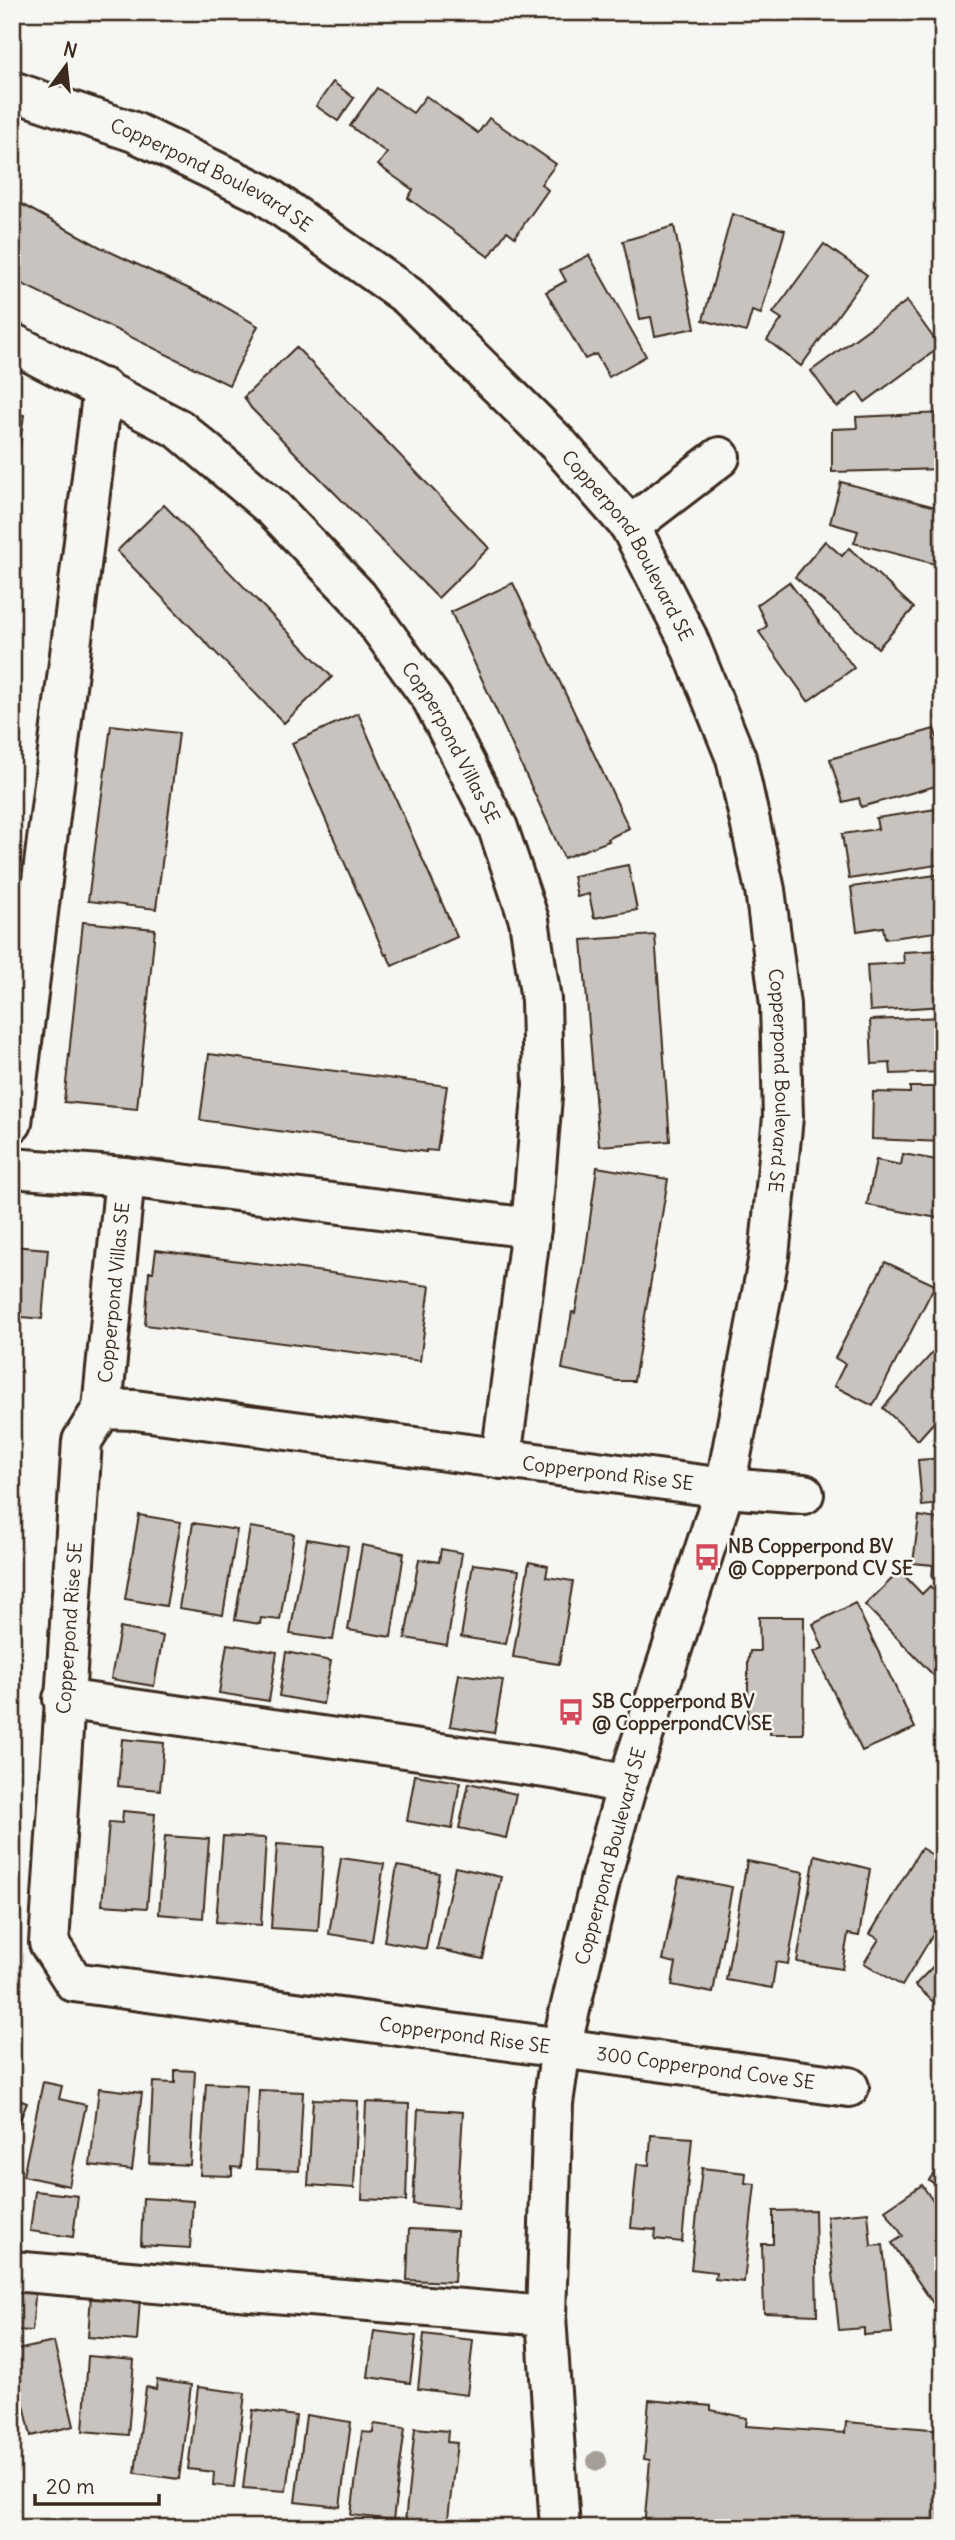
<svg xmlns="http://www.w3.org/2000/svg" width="955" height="2540" font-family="Delius,sans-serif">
<rect width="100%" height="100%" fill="#f6f6f2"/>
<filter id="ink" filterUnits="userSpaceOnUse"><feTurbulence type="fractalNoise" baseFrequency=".0143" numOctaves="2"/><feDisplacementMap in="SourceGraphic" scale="14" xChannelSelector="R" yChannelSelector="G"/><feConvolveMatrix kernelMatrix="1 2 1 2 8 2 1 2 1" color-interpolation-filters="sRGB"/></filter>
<g filter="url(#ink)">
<g fill="#c8c3be" stroke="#3b2a1e" stroke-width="2">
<path d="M 333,82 L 354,98 L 338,121 L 316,106 Z"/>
<path d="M 377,88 L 413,113 L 426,96 L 478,133 L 489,118 L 556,164 L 541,184 L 548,190 L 515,237 L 507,231 L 489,257 L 408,198 L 413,190 L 378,165 L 387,153 L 350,126 Z"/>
<path d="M 21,204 L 100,247 L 215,301 L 258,326 L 229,385 L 12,279 L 12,222 Z"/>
<path d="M 732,214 L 785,230 L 761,314 L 752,311 L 746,332 L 703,320 Z"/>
<path d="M 674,226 L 695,328 L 655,336 L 651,317 L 640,319 L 623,241 Z"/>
<path d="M 824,244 L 867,275 L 801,366 L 767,340 L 782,319 L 773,313 Z"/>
<path d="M 589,255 L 646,356 L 609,377 L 596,354 L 585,359 L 546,292 L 566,281 L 560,270 Z"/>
<path d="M 907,301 L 940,347 L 865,402 L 858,392 L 837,407 L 811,371 Z"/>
<path d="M 296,347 L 489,548 L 438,598 L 251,408 L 244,397 Z"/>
<path d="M 12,413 L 24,415 L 12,499 Z"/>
<path d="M 943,413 L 943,469 L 832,472 L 832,429 L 857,428 L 856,417 Z"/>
<path d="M 841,482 L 943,509 L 943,566 L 854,543 L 858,531 L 830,523 Z"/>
<path d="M 164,505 L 332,677 L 284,723 L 117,551 Z"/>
<path d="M 825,541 L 842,556 L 849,548 L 914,608 L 878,648 L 795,577 Z"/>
<path d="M 789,582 L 854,668 L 808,701 L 759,632 L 767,626 L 757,605 Z"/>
<path d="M 513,583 L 629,828 L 608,839 L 609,841 L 564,858 L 451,612 Z"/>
<path d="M 358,713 L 457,937 L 392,966 L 387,954 L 385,955 L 292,743 Z"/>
<path d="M 111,725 L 179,733 L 156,909 L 88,901 Z"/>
<path d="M 934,729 L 943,753 L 943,784 L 861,807 L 859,798 L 843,802 L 830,759 Z"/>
<path d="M 943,808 L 943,864 L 849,879 L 842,834 L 878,829 L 876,818 Z"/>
<path d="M 628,865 L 637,910 L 594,918 L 589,894 L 577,897 L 573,876 Z"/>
<path d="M 943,874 L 943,931 L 885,939 L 883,927 L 857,931 L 851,887 Z"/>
<path d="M 83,922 L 155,929 L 137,1109 L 64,1102 Z"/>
<path d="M 655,935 L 670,1141 L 599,1146 L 582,940 Z"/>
<path d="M 943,950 L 943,1006 L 870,1011 L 867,965 L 904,963 L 903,952 Z"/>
<path d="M 943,1017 L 943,1072 L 891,1074 L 890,1063 L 872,1064 L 870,1020 Z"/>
<path d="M 209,1054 L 447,1086 L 437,1151 L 426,1150 L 426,1152 L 200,1120 Z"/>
<path d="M 910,1087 L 943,1087 L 943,1142 L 872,1139 L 873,1092 L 910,1093 Z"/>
<path d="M 903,1154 L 943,1161 L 943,1219 L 867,1205 L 876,1160 L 901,1165 Z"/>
<path d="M 597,1167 L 668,1179 L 634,1381 L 617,1381 L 562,1369 L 572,1312 L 575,1313 L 582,1279 Z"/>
<path d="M 12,1246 L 48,1249 L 42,1319 L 12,1316 Z"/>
<path d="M 156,1250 L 430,1286 L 420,1361 L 145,1325 L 149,1272 L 153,1272 Z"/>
<path d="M 885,1262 L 935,1285 L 873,1406 L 834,1386 L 845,1364 L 835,1358 Z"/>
<path d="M 943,1341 L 943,1426 L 941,1428 L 934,1422 L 918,1440 L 883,1408 Z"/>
<path d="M 943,1458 L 943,1504 L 922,1506 L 918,1460 Z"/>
<path d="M 139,1515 L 181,1522 L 166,1606 L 125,1599 Z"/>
<path d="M 919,1516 L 943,1520 L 943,1579 L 932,1578 L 933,1565 L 913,1563 Z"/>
<path d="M 193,1523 L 237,1530 L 223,1615 L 179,1608 Z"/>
<path d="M 250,1527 L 294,1534 L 280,1620 L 261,1618 L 260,1624 L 235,1620 Z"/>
<path d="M 307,1539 L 348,1546 L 333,1640 L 290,1634 Z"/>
<path d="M 362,1545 L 404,1553 L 391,1637 L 348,1630 Z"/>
<path d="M 441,1549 L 462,1553 L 447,1645 L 405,1638 L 419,1559 L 439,1562 Z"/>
<path d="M 529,1562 L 548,1566 L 546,1577 L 573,1581 L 559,1664 L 513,1657 Z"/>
<path d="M 473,1564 L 519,1570 L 506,1644 L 461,1637 Z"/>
<path d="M 900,1571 L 922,1594 L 930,1586 L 943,1600 L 943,1685 L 865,1605 Z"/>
<path d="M 855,1603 L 915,1728 L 862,1751 L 814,1652 L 823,1648 L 813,1624 Z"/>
<path d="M 759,1617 L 804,1617 L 803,1734 L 770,1734 L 770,1728 L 748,1728 L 748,1662 L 750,1651 L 760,1651 Z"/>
<path d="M 120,1628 L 163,1636 L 154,1686 L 111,1679 Z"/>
<path d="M 227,1644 L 277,1652 L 269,1701 L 219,1693 Z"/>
<path d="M 286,1652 L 331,1661 L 323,1704 L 279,1696 Z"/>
<path d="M 459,1674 L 503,1680 L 494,1733 L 450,1726 Z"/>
<path d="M 122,1739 L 164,1743 L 160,1790 L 118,1786 Z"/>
<path d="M 415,1775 L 460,1782 L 452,1829 L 407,1821 Z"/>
<path d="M 469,1783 L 516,1794 L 506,1838 L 459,1828 Z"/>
<path d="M 123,1811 L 155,1814 L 147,1908 L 102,1905 L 109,1822 L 122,1823 Z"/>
<path d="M 165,1836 L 209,1839 L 203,1918 L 159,1914 Z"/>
<path d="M 223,1836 L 266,1838 L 261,1925 L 216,1922 Z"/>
<path d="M 277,1844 L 324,1847 L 318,1931 L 271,1928 Z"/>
<path d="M 921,1848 L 943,1861 L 943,1918 L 902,1986 L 864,1963 L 879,1939 L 870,1934 Z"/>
<path d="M 815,1855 L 870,1869 L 859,1936 L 848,1934 L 842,1969 L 797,1962 Z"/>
<path d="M 341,1858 L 384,1864 L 372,1941 L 329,1934 Z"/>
<path d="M 747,1861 L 804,1872 L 788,1964 L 776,1962 L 772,1988 L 726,1980 Z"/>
<path d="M 397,1866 L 439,1873 L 426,1949 L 384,1941 Z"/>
<path d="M 455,1867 L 501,1877 L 483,1959 L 437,1949 Z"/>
<path d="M 679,1877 L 732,1887 L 713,1993 L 672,1985 L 676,1963 L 663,1960 Z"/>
<path d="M 943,1956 L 943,2011 L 915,1985 Z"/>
<path d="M 175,2070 L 195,2071 L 190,2165 L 149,2163 L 153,2082 L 175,2083 Z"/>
<path d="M 43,2082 L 62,2086 L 59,2099 L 86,2105 L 69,2186 L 23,2176 Z"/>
<path d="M 206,2083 L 247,2085 L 241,2168 L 232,2167 L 232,2176 L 200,2175 Z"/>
<path d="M 99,2088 L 142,2093 L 132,2170 L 90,2165 Z"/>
<path d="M 259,2090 L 303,2092 L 299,2171 L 256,2169 Z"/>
<path d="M 12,2097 L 27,2103 L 12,2139 Z"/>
<path d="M 313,2099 L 358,2101 L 354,2188 L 308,2185 Z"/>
<path d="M 366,2102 L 409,2104 L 406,2201 L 362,2199 Z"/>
<path d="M 418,2109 L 463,2112 L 457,2208 L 413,2204 Z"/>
<path d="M 651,2135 L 692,2138 L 682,2242 L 655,2239 L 656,2230 L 631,2228 L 637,2164 L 649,2165 Z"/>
<path d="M 943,2160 L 943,2190 L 929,2180 Z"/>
<path d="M 702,2168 L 746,2173 L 745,2183 L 755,2184 L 744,2282 L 715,2279 L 716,2272 L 691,2269 Z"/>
<path d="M 922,2185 L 943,2216 L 943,2309 L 939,2312 L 892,2243 L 903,2236 L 885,2210 Z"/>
<path d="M 35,2191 L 78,2196 L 73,2237 L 30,2231 Z"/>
<path d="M 143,2198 L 193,2201 L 190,2248 L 141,2245 Z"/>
<path d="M 815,2210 L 817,2315 L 764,2313 L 762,2244 L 773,2244 L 773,2211 Z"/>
<path d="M 868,2212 L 871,2246 L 883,2245 L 892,2333 L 864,2335 L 864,2328 L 839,2330 L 827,2216 Z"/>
<path d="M 409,2229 L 457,2231 L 454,2282 L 407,2280 Z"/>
<path d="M 12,2284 L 36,2285 L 32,2331 L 12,2330 Z"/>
<path d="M 91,2295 L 140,2298 L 137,2341 L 88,2337 Z"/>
<path d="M 374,2331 L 416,2336 L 410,2383 L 368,2377 Z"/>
<path d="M 424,2334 L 473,2340 L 467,2395 L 418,2389 Z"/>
<path d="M 54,2342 L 74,2426 L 31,2436 L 12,2351 Z"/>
<path d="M 88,2356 L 134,2360 L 128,2435 L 83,2431 Z"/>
<path d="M 157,2380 L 191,2385 L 179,2479 L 135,2473 L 146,2387 L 156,2389 Z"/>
<path d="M 198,2387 L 245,2393 L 234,2487 L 213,2485 L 214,2472 L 188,2469 Z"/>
<path d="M 649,2400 L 711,2406 L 711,2410 L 747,2418 L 746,2426 L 845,2433 L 846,2422 L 943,2430 L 943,2528 L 644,2528 L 650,2460 L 644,2459 Z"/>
<path d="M 253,2410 L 296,2416 L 286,2491 L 243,2488 Z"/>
<path d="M 306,2415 L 351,2422 L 340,2507 L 295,2502 Z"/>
<path d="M 12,2421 L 20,2438 L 12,2441 Z"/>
<path d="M 374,2424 L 405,2428 L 393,2520 L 351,2515 L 362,2432 L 373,2433 Z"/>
<path d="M 415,2428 L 448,2431 L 447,2442 L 457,2443 L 447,2527 L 405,2522 Z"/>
</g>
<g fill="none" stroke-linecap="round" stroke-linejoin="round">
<defs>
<g id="minor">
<path id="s1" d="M 12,91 L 134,132 L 265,195 L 408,296 L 559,445 L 630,526 L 687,637 L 736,758 L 765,890 L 780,1005 L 783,1117 L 769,1256 L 725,1488 L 627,1785 L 601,1877 L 561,2048 L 553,2103 L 546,2316 L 560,2528"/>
<path id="s2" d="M 12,343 L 179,429 L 274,509 L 357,596 L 432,699 L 498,828 L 529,920 L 541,1000 L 543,1085 L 531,1228 L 501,1459"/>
<path d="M 630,526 L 720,457"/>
<path d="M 12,1123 L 103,388"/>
<path d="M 12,1168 L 125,1177 L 531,1228"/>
<path id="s3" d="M 102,1409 L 125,1177"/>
<path id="s4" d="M 804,1494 L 725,1488 L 135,1410 L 102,1409 L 82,1441 L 49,1943 L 74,1982 L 849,2087"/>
<path d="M 63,1699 L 559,1770 L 627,1785"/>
<path d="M 12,2271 L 546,2316"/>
</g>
</defs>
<use href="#minor" stroke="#3b2a1e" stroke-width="44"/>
<use href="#minor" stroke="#f6f6f2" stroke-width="38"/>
</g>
<circle fill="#a59e96" cx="597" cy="2461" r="10"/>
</g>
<defs>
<symbol id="bus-bare" viewBox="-9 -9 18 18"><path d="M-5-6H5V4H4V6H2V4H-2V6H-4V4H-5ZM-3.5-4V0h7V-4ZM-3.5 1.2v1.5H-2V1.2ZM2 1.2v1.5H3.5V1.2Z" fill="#d1495b" stroke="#f6f6f2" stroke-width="2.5" paint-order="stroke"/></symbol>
</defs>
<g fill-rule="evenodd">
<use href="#bus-bare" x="688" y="1538" width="38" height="38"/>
<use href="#bus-bare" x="552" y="1693" width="38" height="38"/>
</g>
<g text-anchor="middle" stroke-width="5" stroke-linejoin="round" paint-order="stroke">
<g font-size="19" fill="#3b2a1e" stroke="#f6f6f2">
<text dy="7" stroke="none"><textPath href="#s1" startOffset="217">Copperpond Boulevard SE</textPath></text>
<text dy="7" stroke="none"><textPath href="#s1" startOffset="784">Copperpond Boulevard SE</textPath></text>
<text dy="7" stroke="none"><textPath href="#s2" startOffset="607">Copperpond Villas SE</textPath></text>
<text dy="7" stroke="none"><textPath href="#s1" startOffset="1351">Copperpond Boulevard SE</textPath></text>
<text dy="7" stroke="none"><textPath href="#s3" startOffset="117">Copperpond Villas SE</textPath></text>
<text transform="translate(608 1473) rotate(7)" y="7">Copperpond Rise SE</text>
<text transform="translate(69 1628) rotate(-86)" y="7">Copperpond Rise SE</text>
<text transform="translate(610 1856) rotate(-75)" y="7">Copperpond Boulevard SE</text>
<text dy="7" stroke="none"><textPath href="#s4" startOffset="1689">Copperpond Rise SE</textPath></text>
<text dy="7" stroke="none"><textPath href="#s4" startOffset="1932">300 Copperpond Cove SE</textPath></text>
</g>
<g font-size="19" font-weight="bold" fill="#3b2a1e" stroke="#f6f6f2" text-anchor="start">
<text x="728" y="1553">NB Copperpond BV<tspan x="728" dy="22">@ Copperpond CV SE</tspan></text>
<text x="592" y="1708">SB Copperpond BV<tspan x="592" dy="22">@ CopperpondCV SE</tspan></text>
</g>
</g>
<rect width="955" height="2540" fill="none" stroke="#f6f6f2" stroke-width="42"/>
<rect x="21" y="21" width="913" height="2498" fill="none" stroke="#3b2a1e" stroke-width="2.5" filter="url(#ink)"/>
<g transform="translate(66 66) rotate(15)" stroke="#f6f6f2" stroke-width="5" paint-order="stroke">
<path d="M0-5L12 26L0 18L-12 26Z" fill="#3b2a1e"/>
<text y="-10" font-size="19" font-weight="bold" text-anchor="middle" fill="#3b2a1e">N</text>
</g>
<path d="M35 2494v10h124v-10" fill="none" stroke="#3b2a1e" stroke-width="3.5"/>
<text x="46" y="2494" font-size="21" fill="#3b2a1e" stroke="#f6f6f2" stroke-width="5" paint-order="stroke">20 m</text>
</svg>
